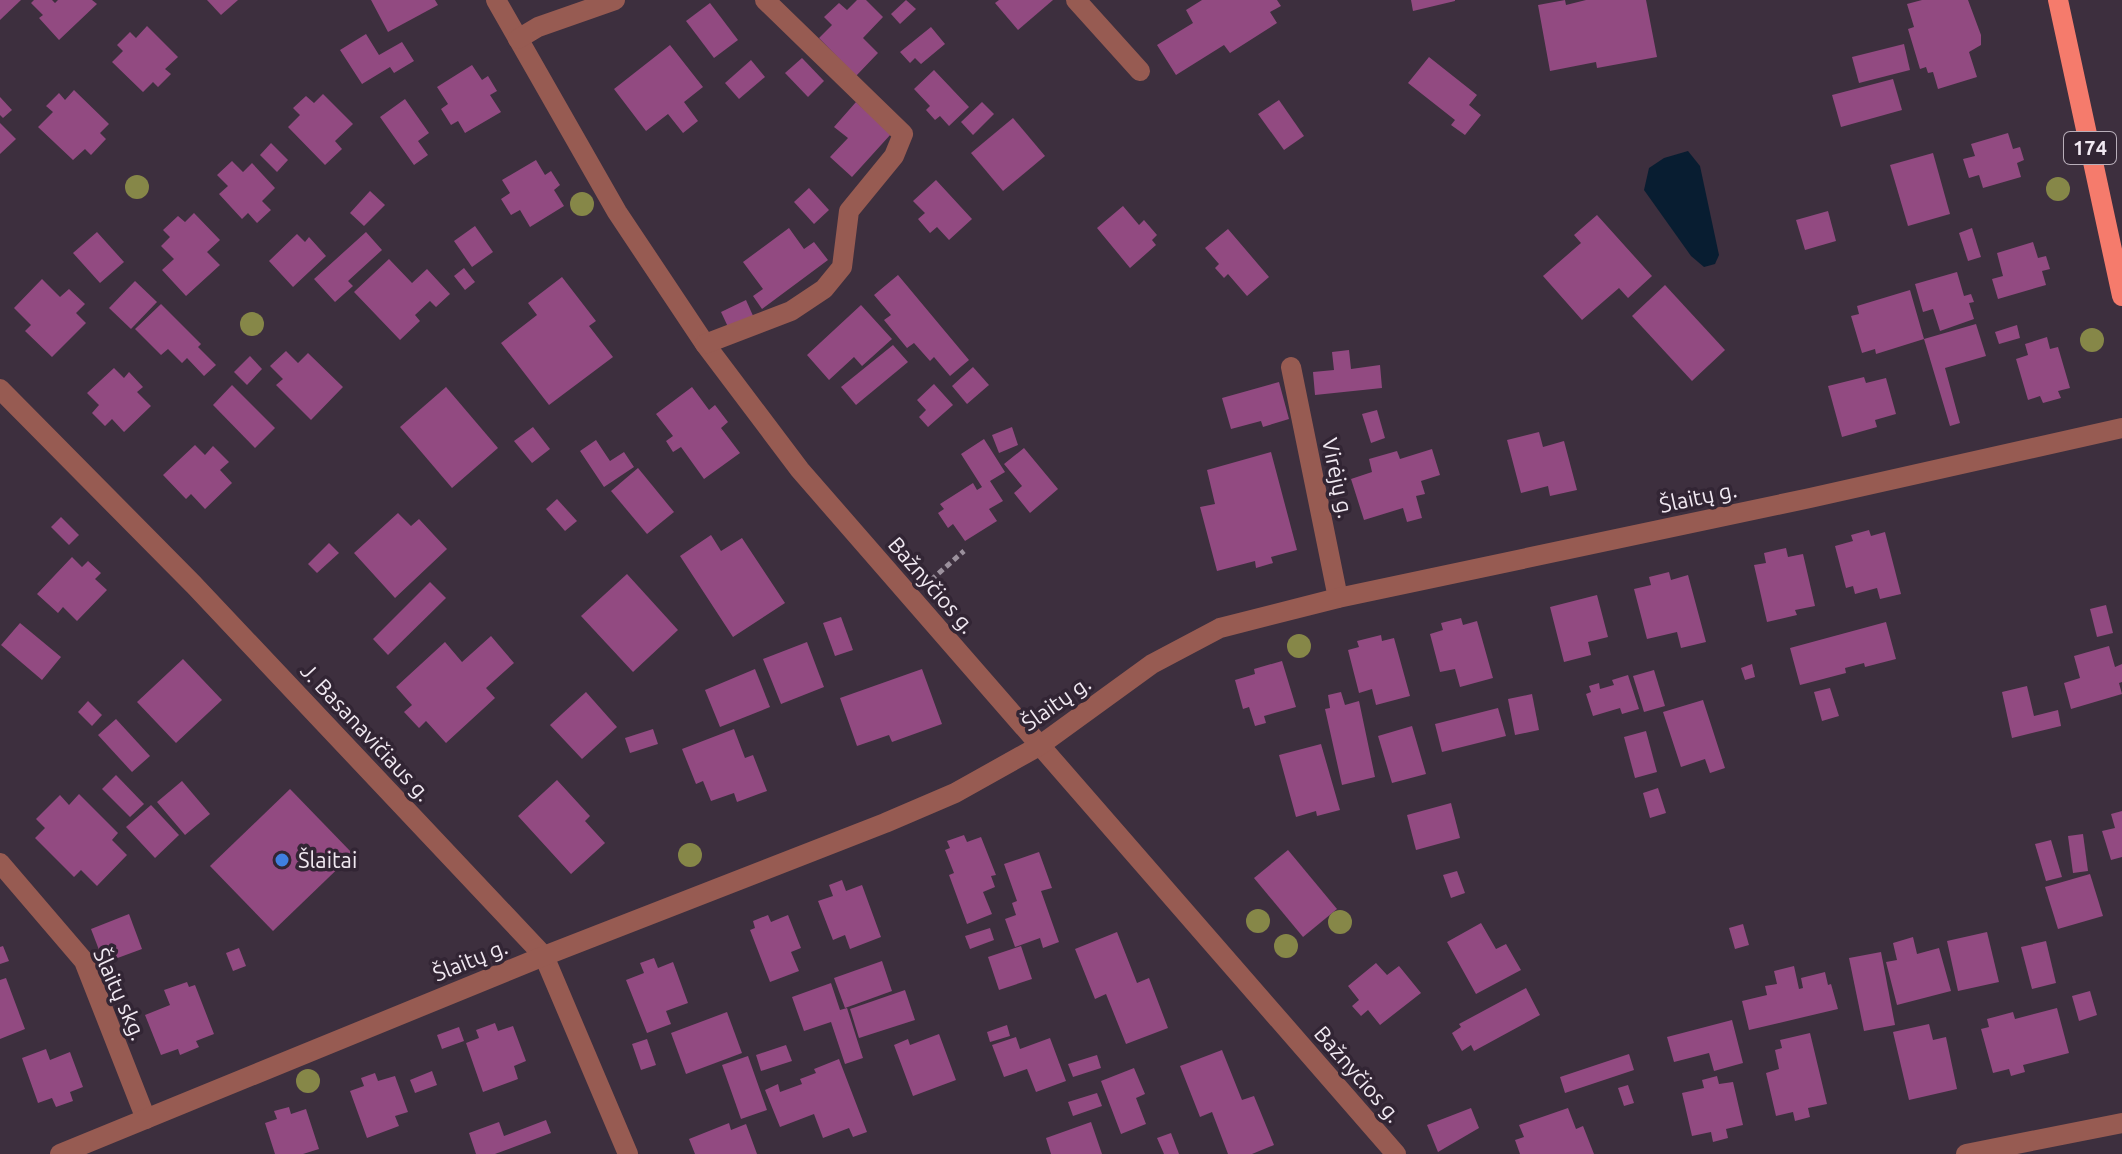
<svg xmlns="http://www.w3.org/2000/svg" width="2122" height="1154" font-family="Ubuntu,sans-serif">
<rect width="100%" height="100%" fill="#3d2f3e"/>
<path fill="#081d31" d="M 1688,151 L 1700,166 L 1719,255 L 1715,264 L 1704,267 L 1691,256 L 1644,190 L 1649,168 L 1664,158 Z"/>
<g fill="#924a81">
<path d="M 0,0 L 21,0 L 0,20 Z"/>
<path d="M 34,0 L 52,0 L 55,3 L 58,0 L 92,0 L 97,4 L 59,40 L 39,18 L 43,15 L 31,3 Z"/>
<path d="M 207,0 L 238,0 L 221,15 Z"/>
<path d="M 371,0 L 435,0 L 438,5 L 388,32 Z"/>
<path d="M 857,0 L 866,0 L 883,17 L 863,38 L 878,53 L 856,76 L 819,38 L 832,25 L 824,17 L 839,3 L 847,10 Z"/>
<path d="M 906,0 L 916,9 L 900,24 L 891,14 Z"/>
<path d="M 999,0 L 1053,0 L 1018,30 L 995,3 Z"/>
<path d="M 1202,0 L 1277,0 L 1281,6 L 1270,12 L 1277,23 L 1230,53 L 1224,45 L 1176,75 L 1157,45 L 1193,23 L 1186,10 Z"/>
<path d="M 1411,0 L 1455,0 L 1455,1 L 1413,11 Z"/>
<path d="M 1565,0 L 1566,5 L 1586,0 L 1646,0 L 1657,57 L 1597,68 L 1596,62 L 1550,71 L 1538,5 Z"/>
<path d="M 1922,0 L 1968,0 L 1981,35 L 1981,45 L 1969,52 L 1977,77 L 1938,89 L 1933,72 L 1928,73 L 1926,67 L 1920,69 L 1908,29 L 1914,27 L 1907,4 Z"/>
<path d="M 710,3 L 738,40 L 714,58 L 686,21 Z"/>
<path d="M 147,26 L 178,57 L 165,69 L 171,74 L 158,87 L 153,82 L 143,92 L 112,62 L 123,51 L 117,45 L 130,32 L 136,38 Z"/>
<path d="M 931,27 L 945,44 L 921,64 L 915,58 L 910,63 L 900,52 Z"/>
<path d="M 366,34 L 379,55 L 402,42 L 414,61 L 394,73 L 390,67 L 362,84 L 340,50 Z"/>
<path d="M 1904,44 L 1910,70 L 1859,83 L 1852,57 Z"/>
<path d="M 670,45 L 703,87 L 684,102 L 698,121 L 683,133 L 668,114 L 646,131 L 614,89 Z"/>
<path d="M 1429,57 L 1477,95 L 1469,105 L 1481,115 L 1465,135 L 1451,125 L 1455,120 L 1408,83 Z"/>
<path d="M 802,58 L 824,81 L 808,97 L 785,73 Z"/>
<path d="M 751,60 L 765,77 L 739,99 L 725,83 Z"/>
<path d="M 472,65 L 482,80 L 488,76 L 497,91 L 490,95 L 501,112 L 465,133 L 458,121 L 451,125 L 441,109 L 448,104 L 437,87 Z"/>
<path d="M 934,70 L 969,107 L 949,126 L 940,116 L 935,120 L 926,110 L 930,106 L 914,89 Z"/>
<path d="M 1893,79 L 1902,110 L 1841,127 L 1832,95 Z"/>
<path d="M 74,90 L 109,124 L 100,133 L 106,139 L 91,155 L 85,149 L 73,160 L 38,127 L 53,112 L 46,106 L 59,93 L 65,100 Z"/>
<path d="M 323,94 L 353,124 L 335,141 L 342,149 L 325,165 L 288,127 L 300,115 L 293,108 L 306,96 L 314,103 Z"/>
<path d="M 0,97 L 12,110 L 3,118 L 0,115 Z"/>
<path d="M 405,99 L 429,133 L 418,141 L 428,155 L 414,165 L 380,117 Z"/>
<path d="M 1279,100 L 1304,136 L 1284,150 L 1258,114 Z"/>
<path d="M 856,102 L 891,134 L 852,177 L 830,157 L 848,138 L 834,127 Z"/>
<path d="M 982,102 L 994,114 L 973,135 L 961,122 Z"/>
<path d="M 1013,118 L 1045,156 L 1003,191 L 971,153 Z"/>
<path d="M 0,123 L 16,139 L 0,154 Z"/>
<path d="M 2008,133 L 2013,149 L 2020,147 L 2024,160 L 2017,163 L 2021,177 L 1983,188 L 1979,175 L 1969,178 L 1963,159 L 1975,156 L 1971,144 Z"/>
<path d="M 271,143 L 288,160 L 277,172 L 260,155 Z"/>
<path d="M 1933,153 L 1950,214 L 1908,226 L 1890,165 Z"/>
<path d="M 536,160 L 545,175 L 551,171 L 560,185 L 554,190 L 564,206 L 530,227 L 520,210 L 511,215 L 501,199 L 510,193 L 502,180 Z"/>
<path d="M 232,161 L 243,172 L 252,163 L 275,188 L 262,201 L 271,210 L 257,223 L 248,213 L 242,219 L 219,194 L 228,186 L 217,175 Z"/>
<path d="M 936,180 L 972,219 L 949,240 L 937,227 L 930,233 L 918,219 L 925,213 L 913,201 Z"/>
<path d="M 809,188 L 829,210 L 814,224 L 794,202 Z"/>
<path d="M 370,191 L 385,205 L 364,226 L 350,213 Z"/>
<path d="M 1123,206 L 1139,225 L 1144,220 L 1157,235 L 1152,240 L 1156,245 L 1130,268 L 1097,228 Z"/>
<path d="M 1828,211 L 1836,241 L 1805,250 L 1796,220 Z"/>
<path d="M 194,213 L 220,240 L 207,252 L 220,265 L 186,296 L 162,270 L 174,259 L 161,246 L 170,237 L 163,230 L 178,216 L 185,222 Z"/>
<path d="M 1597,215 L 1652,276 L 1628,298 L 1619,288 L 1582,320 L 1543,276 L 1581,243 L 1574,235 Z"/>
<path d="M 475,226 L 493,252 L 472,267 L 454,241 Z"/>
<path d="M 789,228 L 804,249 L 814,242 L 828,260 L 762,309 L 753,296 L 763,289 L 743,262 Z"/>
<path d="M 1972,228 L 1981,257 L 1968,261 L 1959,233 Z"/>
<path d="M 1228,229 L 1269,277 L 1247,296 L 1228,274 L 1224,278 L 1215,268 L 1219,264 L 1205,248 Z"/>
<path d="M 97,232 L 124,262 L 100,283 L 73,253 Z"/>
<path d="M 366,232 L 382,250 L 348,281 L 353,286 L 335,302 L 314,279 Z"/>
<path d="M 297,234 L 305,242 L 309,237 L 326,256 L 293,287 L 269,261 Z"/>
<path d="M 2033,242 L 2038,258 L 2046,256 L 2050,269 L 2042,271 L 2046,285 L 1998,299 L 1992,279 L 2003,276 L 1997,253 Z"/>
<path d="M 389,259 L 412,283 L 427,269 L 450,294 L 436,307 L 430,301 L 415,315 L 420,321 L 400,340 L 354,292 Z"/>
<path d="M 464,268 L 475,282 L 465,290 L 454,276 Z"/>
<path d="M 1957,272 L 1964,296 L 1971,294 L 1974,302 L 1969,303 L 1974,319 L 1940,331 L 1933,309 L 1923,312 L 1915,284 Z"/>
<path d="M 898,275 L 969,360 L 950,376 L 934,357 L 930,361 L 914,343 L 907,348 L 884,320 L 891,315 L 874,295 Z"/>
<path d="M 562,277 L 596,321 L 589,326 L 613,357 L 549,405 L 501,343 L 537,315 L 528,303 Z"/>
<path d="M 42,279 L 60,297 L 69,289 L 85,304 L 76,313 L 86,323 L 52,357 L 25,331 L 31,325 L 14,308 Z"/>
<path d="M 135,281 L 157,302 L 131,329 L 109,308 Z"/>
<path d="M 1665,285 L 1725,350 L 1692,381 L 1632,316 Z"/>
<path d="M 1910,290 L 1924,339 L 1876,354 L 1875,349 L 1862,353 L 1851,316 L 1859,314 L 1857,306 Z"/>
<path d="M 746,300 L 754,318 L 729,329 L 721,312 Z"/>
<path d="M 161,304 L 201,344 L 198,347 L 216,365 L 204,376 L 187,358 L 182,363 L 168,349 L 161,355 L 135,329 Z"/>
<path d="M 861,305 L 892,339 L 862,366 L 854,357 L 829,380 L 807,355 Z"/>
<path d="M 1976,324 L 1986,356 L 1945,368 L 1960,423 L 1950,426 L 1924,339 Z"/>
<path d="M 2017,325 L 2020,338 L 1999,344 L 1995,332 Z"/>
<path d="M 2047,337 L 2050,349 L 2058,347 L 2070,388 L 2058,391 L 2061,398 L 2043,403 L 2040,396 L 2028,400 L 2016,359 L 2028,355 L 2025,344 Z"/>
<path d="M 893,345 L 908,362 L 856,405 L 841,387 Z"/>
<path d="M 1349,350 L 1351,369 L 1380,365 L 1382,388 L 1315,395 L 1313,372 L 1334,370 L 1332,352 Z"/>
<path d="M 286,351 L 298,363 L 308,353 L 343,387 L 311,420 L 276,385 L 283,379 L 270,366 Z"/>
<path d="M 250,356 L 262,369 L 247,385 L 234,372 Z"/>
<path d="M 973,367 L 989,385 L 967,404 L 952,386 Z"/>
<path d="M 114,368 L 124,378 L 129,372 L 143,387 L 137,392 L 151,406 L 124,432 L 112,419 L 105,426 L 92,413 L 99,405 L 87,393 Z"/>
<path d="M 1864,377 L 1866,383 L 1886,378 L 1896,414 L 1875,420 L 1877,427 L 1842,437 L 1828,386 Z"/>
<path d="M 1279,382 L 1289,419 L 1263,427 L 1261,421 L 1231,429 L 1222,398 Z"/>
<path d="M 934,384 L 953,405 L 928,427 L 919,417 L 926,410 L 917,400 Z"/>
<path d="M 232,385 L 275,428 L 255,448 L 213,405 Z"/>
<path d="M 446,387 L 498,448 L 452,488 L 400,427 Z"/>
<path d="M 692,387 L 709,410 L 715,405 L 728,422 L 721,428 L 740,453 L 704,479 L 681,447 L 673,452 L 666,441 L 673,436 L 656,414 Z"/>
<path d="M 1377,410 L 1385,438 L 1371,443 L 1362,414 Z"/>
<path d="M 533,427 L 550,449 L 532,463 L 514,441 Z"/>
<path d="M 1012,427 L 1018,445 L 999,453 L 992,435 Z"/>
<path d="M 1539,432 L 1543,447 L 1564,441 L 1577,490 L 1550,496 L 1548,486 L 1521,493 L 1507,440 Z"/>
<path d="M 984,439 L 1005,472 L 990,481 L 1003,501 L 989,509 L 997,521 L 965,541 L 953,524 L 948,528 L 938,513 L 944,509 L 940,504 L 973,483 L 977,490 L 982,487 L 961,454 Z"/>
<path d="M 596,440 L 610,461 L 624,452 L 634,467 L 604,487 L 580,451 Z"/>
<path d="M 195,445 L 205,455 L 213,446 L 229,462 L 220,470 L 232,483 L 205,509 L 191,494 L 186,499 L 163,475 Z"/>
<path d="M 1024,448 L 1058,489 L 1030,513 L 1014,493 L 1022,486 L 1004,464 Z"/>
<path d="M 1432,449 L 1440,475 L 1421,481 L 1425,494 L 1416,496 L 1422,518 L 1407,522 L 1403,508 L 1364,520 L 1351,479 L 1372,472 L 1369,459 L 1397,451 L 1400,459 Z"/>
<path d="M 1271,452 L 1297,550 L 1271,557 L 1273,563 L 1256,568 L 1255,561 L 1217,571 L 1200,507 L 1215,504 L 1207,470 Z"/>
<path d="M 638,468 L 674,512 L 647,534 L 611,491 Z"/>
<path d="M 557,499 L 577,521 L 565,531 L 546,509 Z"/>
<path d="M 398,513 L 411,526 L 419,519 L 447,549 L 395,598 L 354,553 Z"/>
<path d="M 61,517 L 79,535 L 69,545 L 51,527 Z"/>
<path d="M 1869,530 L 1871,536 L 1885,532 L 1901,594 L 1880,599 L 1877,588 L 1855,594 L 1853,586 L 1846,588 L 1835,546 L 1853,541 L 1851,535 Z"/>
<path d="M 711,535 L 721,551 L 742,538 L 785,603 L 733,637 L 680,556 Z"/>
<path d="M 329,543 L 339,553 L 317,573 L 308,564 Z"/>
<path d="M 1786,548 L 1788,557 L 1803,554 L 1815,606 L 1795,610 L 1797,615 L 1767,622 L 1754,565 L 1766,563 L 1764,553 Z"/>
<path d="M 72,557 L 82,567 L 88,561 L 101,573 L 95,579 L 107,590 L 77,621 L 63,607 L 58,613 L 37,594 Z"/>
<path d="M 1669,572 L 1671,580 L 1688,575 L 1706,642 L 1681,648 L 1677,632 L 1647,639 L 1634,589 L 1651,585 L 1649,577 Z"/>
<path d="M 627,574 L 678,630 L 633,672 L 581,616 Z"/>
<path d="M 430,582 L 446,598 L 388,655 L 373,639 Z"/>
<path d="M 1597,595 L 1608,637 L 1588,642 L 1591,655 L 1564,662 L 1550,607 Z"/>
<path d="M 2106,605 L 2113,633 L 2097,637 L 2090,609 Z"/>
<path d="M 841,617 L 853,650 L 835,656 L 823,623 Z"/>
<path d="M 1461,618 L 1463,625 L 1477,621 L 1493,678 L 1460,687 L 1455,669 L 1440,672 L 1430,634 L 1443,630 L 1441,623 Z"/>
<path d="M 1886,622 L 1896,659 L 1865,667 L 1864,663 L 1845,668 L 1846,673 L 1800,685 L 1790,648 Z"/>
<path d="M 20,623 L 61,657 L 42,680 L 1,645 Z"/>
<path d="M 1381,635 L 1382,641 L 1394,638 L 1410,696 L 1376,705 L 1372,689 L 1359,693 L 1348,650 L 1359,647 L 1357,641 Z"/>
<path d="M 491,636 L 514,663 L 486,688 L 495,698 L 446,743 L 426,721 L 419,728 L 404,712 L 412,705 L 396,687 L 445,642 L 462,662 Z"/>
<path d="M 807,642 L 824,687 L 781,704 L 763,659 Z"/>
<path d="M 2109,646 L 2115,667 L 2122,664 L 2122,682 L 2119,683 L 2122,694 L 2071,709 L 2064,683 L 2080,678 L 2074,656 Z"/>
<path d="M 183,659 L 222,700 L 176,743 L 137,702 Z"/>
<path d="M 1282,661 L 1296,707 L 1264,716 L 1266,723 L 1255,726 L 1249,707 L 1243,709 L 1235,680 L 1255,674 L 1254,669 Z"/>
<path d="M 1752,664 L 1755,677 L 1745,680 L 1741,668 Z"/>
<path d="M 755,669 L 770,707 L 720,727 L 705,690 Z"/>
<path d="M 922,669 L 942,724 L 892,742 L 889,735 L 857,746 L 840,698 Z"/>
<path d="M 1654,670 L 1665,706 L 1644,712 L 1633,676 Z"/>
<path d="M 1628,675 L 1639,709 L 1622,714 L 1620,708 L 1593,716 L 1586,694 L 1591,692 L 1589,686 L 1599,683 L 1600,689 L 1614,685 L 1612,680 Z"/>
<path d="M 2027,686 L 2034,716 L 2058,710 L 2061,726 L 2012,738 L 2002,692 Z"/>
<path d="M 1830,688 L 1839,716 L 1822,721 L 1814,692 Z"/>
<path d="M 586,692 L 617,727 L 582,759 L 550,725 Z"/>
<path d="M 1341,692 L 1345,705 L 1359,701 L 1375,777 L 1342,785 L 1325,709 L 1330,708 L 1328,695 Z"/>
<path d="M 1532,694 L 1539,730 L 1515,735 L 1508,699 Z"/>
<path d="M 1703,700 L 1725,768 L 1710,773 L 1705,759 L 1681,767 L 1663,712 Z"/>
<path d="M 88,701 L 102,715 L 92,726 L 78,712 Z"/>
<path d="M 1498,708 L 1506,736 L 1442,752 L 1435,724 Z"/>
<path d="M 116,719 L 150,756 L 132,772 L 98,735 Z"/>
<path d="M 1412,726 L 1426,774 L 1392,783 L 1378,736 Z"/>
<path d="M 653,729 L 658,744 L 630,753 L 625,738 Z"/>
<path d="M 734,729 L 745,758 L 753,755 L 767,791 L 737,802 L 734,793 L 711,801 L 703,781 L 696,784 L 682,749 Z"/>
<path d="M 1646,731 L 1657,772 L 1635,778 L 1624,737 Z"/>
<path d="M 1321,744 L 1340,810 L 1317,816 L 1316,811 L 1296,817 L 1279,755 Z"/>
<path d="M 116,775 L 144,804 L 130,817 L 102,789 Z"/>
<path d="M 557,780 L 590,816 L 585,821 L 605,843 L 571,874 L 518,816 Z"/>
<path d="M 182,781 L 210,814 L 185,835 L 157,802 Z"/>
<path d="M 1658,788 L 1666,813 L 1650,818 L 1643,793 Z"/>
<path d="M 290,789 L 353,854 L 273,931 L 210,866 Z"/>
<path d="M 79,794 L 118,833 L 112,840 L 127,855 L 97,886 L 81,870 L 74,877 L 35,838 L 45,828 L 36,819 L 60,795 L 69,805 Z"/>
<path d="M 1451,803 L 1460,838 L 1416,850 L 1407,815 Z"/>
<path d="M 151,805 L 179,835 L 155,858 L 126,827 Z"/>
<path d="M 2122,811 L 2122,857 L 2111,860 L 2102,831 L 2115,828 L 2111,814 Z"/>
<path d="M 2083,834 L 2088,871 L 2073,873 L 2068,836 Z"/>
<path d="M 964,835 L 967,842 L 981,837 L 996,875 L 991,876 L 995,887 L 983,892 L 992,914 L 967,924 L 949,875 L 954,873 L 945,850 L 950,848 L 947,841 Z"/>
<path d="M 2051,840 L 2062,877 L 2046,881 L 2035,844 Z"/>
<path d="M 1288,850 L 1337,909 L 1303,937 L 1254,878 Z"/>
<path d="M 1039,852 L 1052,888 L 1041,891 L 1059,942 L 1043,948 L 1040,938 L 1015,947 L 1005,919 L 1016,915 L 1012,903 L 1017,901 L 1004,864 Z"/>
<path d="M 1457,871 L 1465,893 L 1451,898 L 1443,875 Z"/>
<path d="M 2090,874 L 2103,916 L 2058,929 L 2045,887 Z"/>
<path d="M 842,880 L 846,891 L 862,885 L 881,937 L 850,949 L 845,935 L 833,940 L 818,901 L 833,896 L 829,885 Z"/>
<path d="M 129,914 L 142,949 L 104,963 L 91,929 Z"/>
<path d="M 768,915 L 771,922 L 788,915 L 801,948 L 791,952 L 799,971 L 770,982 L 750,930 L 755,928 L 753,921 Z"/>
<path d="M 1481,923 L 1496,949 L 1506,944 L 1521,970 L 1476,994 L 1447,942 Z"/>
<path d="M 1743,924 L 1749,945 L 1735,949 L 1729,928 Z"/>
<path d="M 990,928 L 994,940 L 970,949 L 965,936 Z"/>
<path d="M 1117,932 L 1137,983 L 1149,978 L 1168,1028 L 1126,1044 L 1106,994 L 1095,999 L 1075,949 Z"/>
<path d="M 1987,932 L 1999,982 L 1958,991 L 1947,941 Z"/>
<path d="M 1913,937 L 1917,954 L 1939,948 L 1951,991 L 1897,1005 L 1886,962 L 1897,960 L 1893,943 Z"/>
<path d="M 2046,941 L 2056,983 L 2032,989 L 2021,947 Z"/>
<path d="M 3,946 L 9,961 L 0,964 L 0,947 Z"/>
<path d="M 1021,946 L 1032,979 L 999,990 L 988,957 Z"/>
<path d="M 239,948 L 246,966 L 233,971 L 226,953 Z"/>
<path d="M 1881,952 L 1895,1025 L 1864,1031 L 1849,958 Z"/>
<path d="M 654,958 L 658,968 L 673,962 L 688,1003 L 666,1011 L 671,1024 L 647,1033 L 626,980 L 644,973 L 640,963 Z"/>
<path d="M 882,961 L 892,991 L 845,1008 L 834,978 Z"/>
<path d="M 1376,963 L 1387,975 L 1399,966 L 1421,993 L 1380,1025 L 1368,1010 L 1361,1016 L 1352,1006 L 1359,1000 L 1348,986 Z"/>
<path d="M 1794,966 L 1799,989 L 1803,988 L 1801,978 L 1825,972 L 1828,985 L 1831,984 L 1838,1009 L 1749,1030 L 1742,1001 L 1767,995 L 1765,986 L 1777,984 L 1774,971 Z"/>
<path d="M 6,978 L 25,1029 L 0,1039 L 0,980 Z"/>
<path d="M 187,982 L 189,987 L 195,985 L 214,1034 L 196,1041 L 199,1047 L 180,1055 L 178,1049 L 161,1055 L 145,1015 L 170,1005 L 164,990 Z"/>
<path d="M 831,983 L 840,1010 L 847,1008 L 863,1058 L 845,1064 L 831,1022 L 804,1031 L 792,997 Z"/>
<path d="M 1526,988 L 1540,1015 L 1474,1051 L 1471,1045 L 1462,1051 L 1452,1033 L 1461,1027 L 1459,1024 Z"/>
<path d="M 905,990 L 915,1020 L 859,1038 L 850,1009 Z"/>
<path d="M 2090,991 L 2097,1015 L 2079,1021 L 2072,996 Z"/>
<path d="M 2057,1008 L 2069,1053 L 2023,1065 L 2025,1072 L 2011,1076 L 2009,1069 L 1993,1073 L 1981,1029 L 1989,1027 L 1987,1019 L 2013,1012 L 2015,1019 Z"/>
<path d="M 727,1012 L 742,1053 L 686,1074 L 671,1033 Z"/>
<path d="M 1732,1020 L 1743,1063 L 1714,1071 L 1709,1053 L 1674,1062 L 1667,1037 Z"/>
<path d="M 495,1023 L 498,1031 L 513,1026 L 526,1061 L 514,1066 L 518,1079 L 483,1092 L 466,1043 L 479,1038 L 476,1030 Z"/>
<path d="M 1929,1024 L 1933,1040 L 1946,1037 L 1957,1089 L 1909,1100 L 1893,1032 Z"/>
<path d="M 1007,1025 L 1010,1036 L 990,1042 L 987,1032 Z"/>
<path d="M 459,1027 L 464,1041 L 442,1049 L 437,1035 Z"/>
<path d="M 1810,1033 L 1827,1104 L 1808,1108 L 1810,1117 L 1795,1121 L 1793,1112 L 1776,1116 L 1766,1073 L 1779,1069 L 1775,1050 L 1782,1048 L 1780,1040 Z"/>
<path d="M 939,1034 L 956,1080 L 913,1096 L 894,1045 L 908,1039 L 910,1045 Z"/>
<path d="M 1016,1037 L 1020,1049 L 1050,1038 L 1066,1081 L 1036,1092 L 1027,1069 L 1004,1077 L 992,1045 Z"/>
<path d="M 647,1039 L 656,1065 L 641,1070 L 632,1044 Z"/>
<path d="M 786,1045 L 792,1061 L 761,1071 L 756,1055 Z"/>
<path d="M 46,1049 L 50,1060 L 70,1052 L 83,1087 L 70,1092 L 73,1101 L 56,1107 L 52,1098 L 38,1103 L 22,1058 Z"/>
<path d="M 1222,1050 L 1242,1100 L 1254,1096 L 1274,1145 L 1252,1154 L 1228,1154 L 1212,1112 L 1200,1117 L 1180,1066 Z"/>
<path d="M 1629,1054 L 1634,1070 L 1565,1093 L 1560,1077 Z"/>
<path d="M 1097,1055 L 1101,1068 L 1073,1077 L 1068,1064 Z"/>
<path d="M 748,1056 L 767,1110 L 741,1119 L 722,1065 Z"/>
<path d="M 839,1059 L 867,1132 L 853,1137 L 849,1128 L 823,1138 L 814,1114 L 780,1127 L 765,1090 L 778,1084 L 780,1092 L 802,1084 L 800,1079 L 816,1073 L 814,1069 Z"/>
<path d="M 1134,1068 L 1145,1094 L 1136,1098 L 1146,1124 L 1121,1134 L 1101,1081 Z"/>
<path d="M 432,1071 L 437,1085 L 415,1093 L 410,1080 Z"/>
<path d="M 375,1073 L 378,1081 L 395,1076 L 408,1112 L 395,1116 L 399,1126 L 367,1138 L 350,1091 L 364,1086 L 361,1078 Z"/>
<path d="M 1717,1076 L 1719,1084 L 1733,1082 L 1743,1125 L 1726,1129 L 1728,1138 L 1713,1142 L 1711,1132 L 1692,1136 L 1682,1093 L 1704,1088 L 1702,1080 Z"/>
<path d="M 1628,1085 L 1634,1103 L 1624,1106 L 1618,1088 Z"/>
<path d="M 1097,1093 L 1102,1106 L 1073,1116 L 1068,1102 Z"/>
<path d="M 289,1107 L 291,1114 L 306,1109 L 319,1149 L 303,1154 L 275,1154 L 265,1123 L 277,1119 L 274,1111 Z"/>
<path d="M 1471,1108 L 1479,1128 L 1438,1152 L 1427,1125 Z"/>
<path d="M 1568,1108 L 1576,1129 L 1583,1126 L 1594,1154 L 1520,1154 L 1515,1140 L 1524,1137 L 1519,1125 Z"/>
<path d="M 546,1120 L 551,1133 L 495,1154 L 476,1154 L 469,1133 L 499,1122 L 504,1136 Z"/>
<path d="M 1091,1122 L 1102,1154 L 1051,1154 L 1046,1138 Z"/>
<path d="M 729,1123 L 731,1130 L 746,1124 L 757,1154 L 695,1154 L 689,1139 Z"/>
<path d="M 1171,1133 L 1179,1154 L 1164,1154 L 1157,1138 Z"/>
</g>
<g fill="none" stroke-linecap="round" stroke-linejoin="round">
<path stroke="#9b909c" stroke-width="5" stroke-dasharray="6 4" stroke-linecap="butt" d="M 931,580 L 964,551"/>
<g stroke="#975b52" stroke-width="20">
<path d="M 496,0 L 617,212 L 705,344 L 800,470 L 1396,1154"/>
<path d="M 1076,0 L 1140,71"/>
<path d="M 518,39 L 538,27 L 615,0"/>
<path d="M 705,344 L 791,311 L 824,289 L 842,267 L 849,211 L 894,156 L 903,134 L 765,0"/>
<path d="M 1291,367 L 1338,598"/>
<path d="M 0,389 L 194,585 L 544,956 L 628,1154"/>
<path d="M 0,863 L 84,961 L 146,1119"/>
<path d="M 60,1154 L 544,956 L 885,823 L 955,793 L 1039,746 L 1152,664 L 1220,628 L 1338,598 L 1810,498 L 2122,428"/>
</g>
<path stroke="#975b52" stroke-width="20" d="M 1966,1154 L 2122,1123"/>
<path stroke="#f57b6c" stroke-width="20" d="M 2058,0 L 2122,296"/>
</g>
<g fill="#868748">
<circle cx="137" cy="187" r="12"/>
<circle cx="2058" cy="189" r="12"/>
<circle cx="582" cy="204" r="12"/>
<circle cx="252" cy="324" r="12"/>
<circle cx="2092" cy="340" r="12"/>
<circle cx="1299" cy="646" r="12"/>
<circle cx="690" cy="855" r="12"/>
<circle cx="1258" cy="921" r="12"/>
<circle cx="1340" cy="922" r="12"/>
<circle cx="1286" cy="946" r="12"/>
<circle cx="308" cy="1081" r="12"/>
</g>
<circle fill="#3f7fe0" stroke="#322534" stroke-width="3" cx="282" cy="860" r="8"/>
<g text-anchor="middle" stroke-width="7" stroke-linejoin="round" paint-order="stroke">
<rect fill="#322534" stroke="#b8aeb9" stroke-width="2" x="2064" y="132" width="52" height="32" rx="6"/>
<g font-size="20" font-weight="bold" fill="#f1e9f2">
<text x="2090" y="155">174</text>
</g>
<g font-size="22" fill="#f1e9f2" stroke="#322534">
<text transform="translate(1338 478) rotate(78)" y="8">Virėjų g.</text>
<text transform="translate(1698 497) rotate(-12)" y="8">Šlaitų g.</text>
<text transform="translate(932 585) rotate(49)" y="8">Bažnyčios g.</text>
<text transform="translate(1056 703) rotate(-35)" y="8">Šlaitų g.</text>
<text transform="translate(366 732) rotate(47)" y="8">J. Basanavičiaus g.</text>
<text transform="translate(470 960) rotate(-22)" y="8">Šlaitų g.</text>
<text transform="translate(120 994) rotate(66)" y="8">Šlaitų skg.</text>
<text transform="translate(1358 1074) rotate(49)" y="8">Bažnyčios g.</text>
</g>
<g font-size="22" fill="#f1e9f2" stroke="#322534" text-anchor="start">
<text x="298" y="868">Šlaitai</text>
</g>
</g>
</svg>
